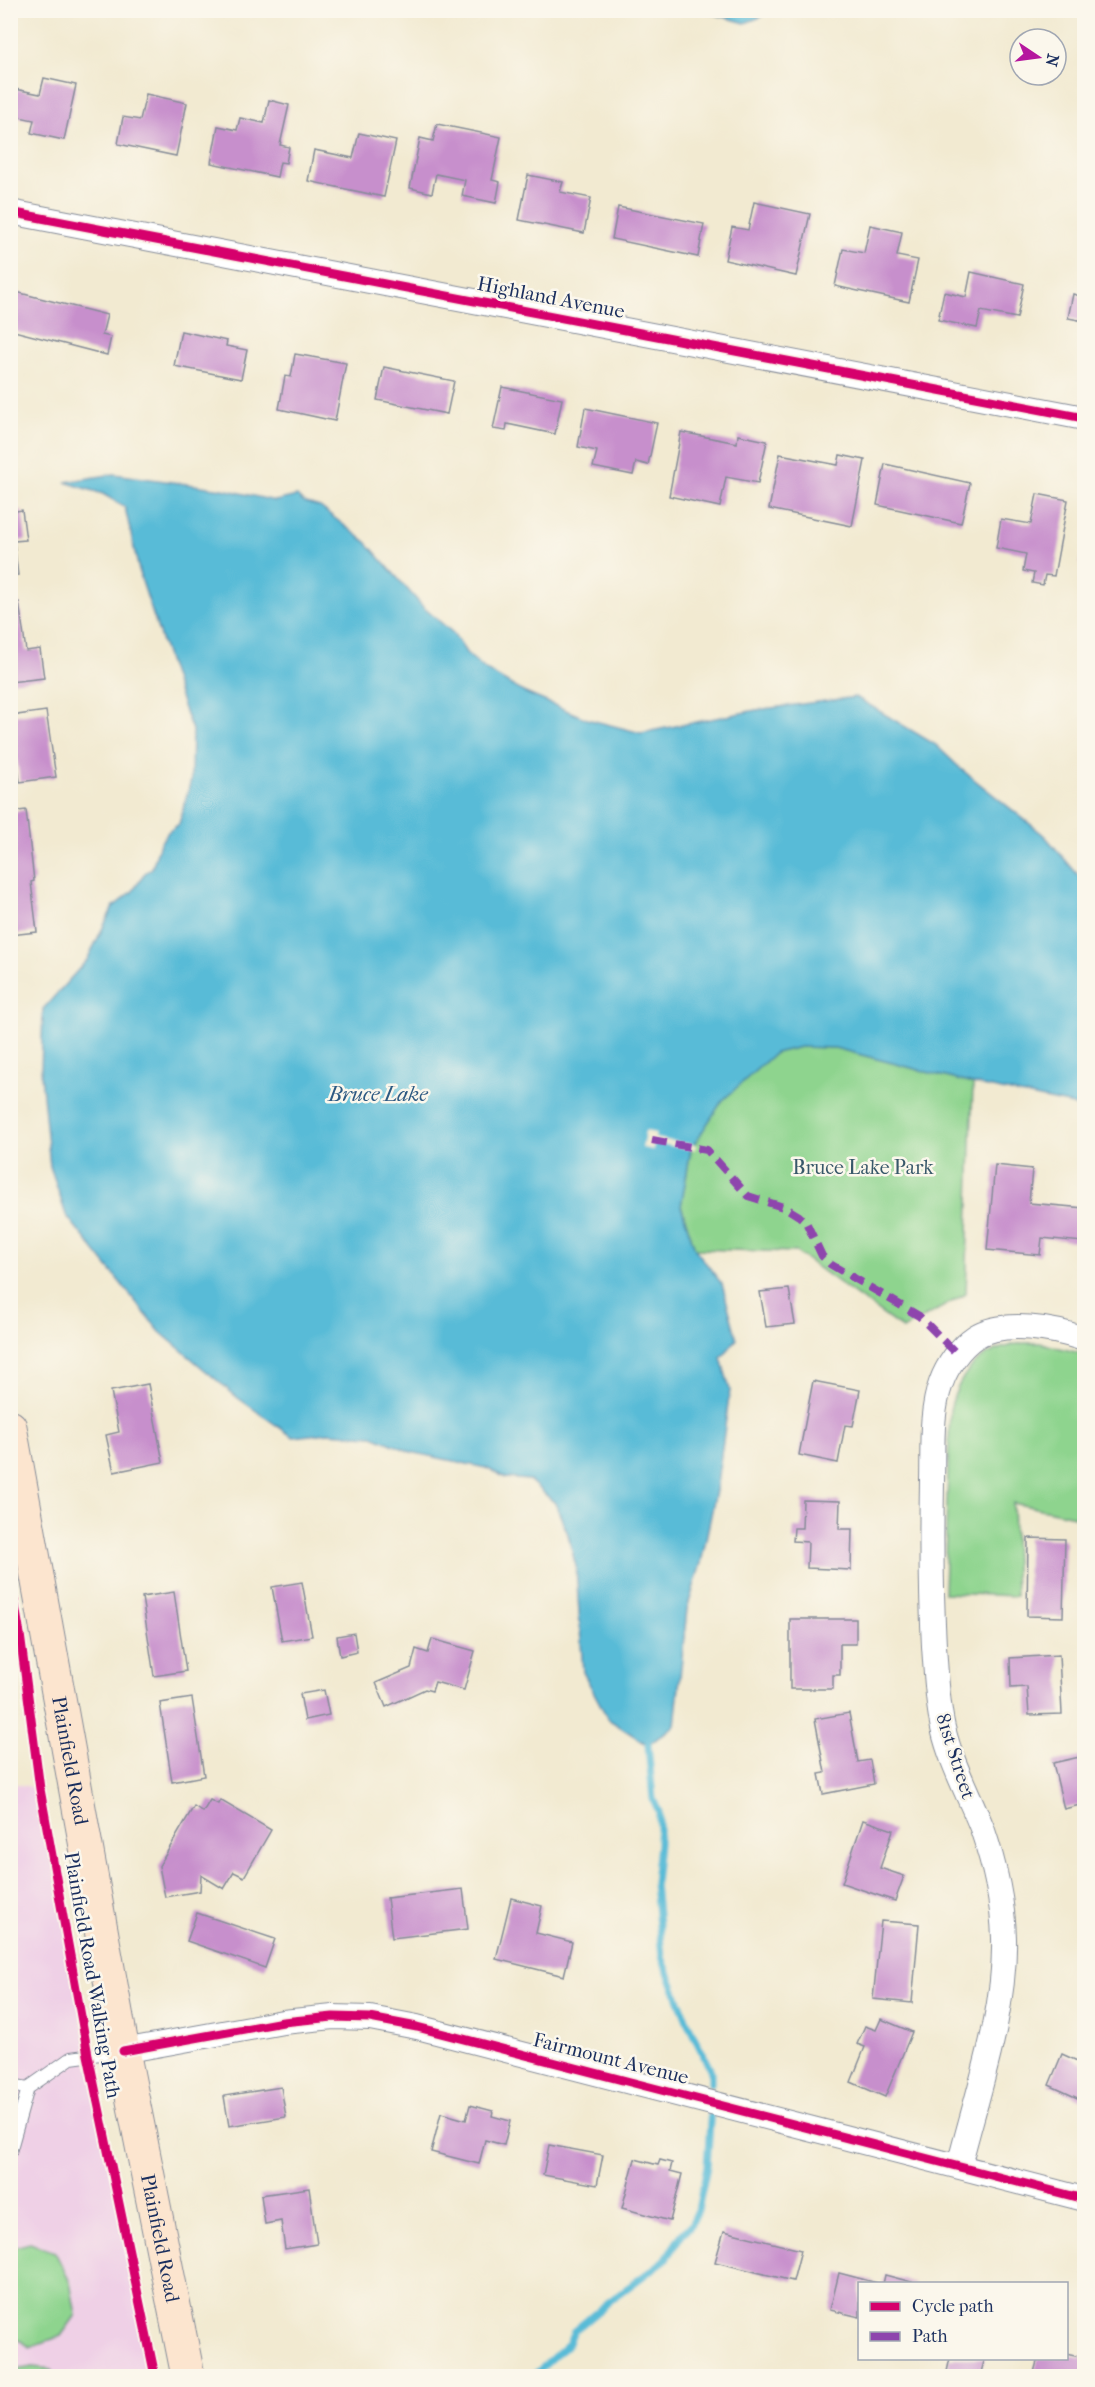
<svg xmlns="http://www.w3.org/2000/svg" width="1095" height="2387" font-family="'IM FELL French Canon',serif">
<rect width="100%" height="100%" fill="#fbf7ec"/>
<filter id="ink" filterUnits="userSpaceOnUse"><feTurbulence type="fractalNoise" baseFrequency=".0167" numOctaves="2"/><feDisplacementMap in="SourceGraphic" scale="12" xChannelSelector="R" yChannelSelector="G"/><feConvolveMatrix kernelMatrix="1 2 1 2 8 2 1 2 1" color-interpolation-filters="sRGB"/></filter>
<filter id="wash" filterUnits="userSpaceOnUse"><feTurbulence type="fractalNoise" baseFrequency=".008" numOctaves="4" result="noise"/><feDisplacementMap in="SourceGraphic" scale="24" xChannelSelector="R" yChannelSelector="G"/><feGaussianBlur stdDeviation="1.35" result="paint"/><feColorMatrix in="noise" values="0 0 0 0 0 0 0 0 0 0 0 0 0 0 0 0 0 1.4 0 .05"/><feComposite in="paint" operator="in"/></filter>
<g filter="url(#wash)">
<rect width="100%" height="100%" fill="#f2ead1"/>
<path fill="#efd0e6" d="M 11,1783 L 40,1789 L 88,2055 L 155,2376 L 11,2376 Z"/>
<g fill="#8ed48e" stroke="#548276" stroke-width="1.5">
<path d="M 800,1047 L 835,1048 L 973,1084 L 966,1294 L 903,1329 L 796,1252 L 695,1249 L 681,1205 L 691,1149 L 721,1101 L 775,1053 Z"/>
<path d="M 1023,1343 L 1040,1343 L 1084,1354 L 1084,1518 L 1013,1503 L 1016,1596 L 944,1593 L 950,1410 C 960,1369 982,1349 1023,1343 Z"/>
<path d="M 30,2243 L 55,2252 L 70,2282 L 76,2315 L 61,2336 L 30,2347 L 10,2334 L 11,2248 Z"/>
<path d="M 32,2367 L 51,2369 L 54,2376 L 11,2376 L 11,2371 Z"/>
</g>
<g fill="#58bbd7" stroke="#3a759a" stroke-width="1.5">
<path d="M 671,11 L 765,10 L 765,11 L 761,17 L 745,23 L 707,12 Z"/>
<path d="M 114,474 L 223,489 L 275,501 L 297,496 L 303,502 L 320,507 L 366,542 L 423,607 L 453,633 L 467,654 L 486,670 L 523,692 L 587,719 L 641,733 L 756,710 L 856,697 L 936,745 L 961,769 L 1045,836 L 1084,882 L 1084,1111 L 1073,1105 L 973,1084 L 835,1048 L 800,1047 L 775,1053 L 722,1101 L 691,1149 L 681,1206 L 695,1249 L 722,1284 L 737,1339 L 721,1358 L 730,1390 L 716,1491 L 701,1563 L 687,1609 L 675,1725 L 648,1745 L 608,1719 L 583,1672 L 576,1567 L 568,1534 L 555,1503 L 529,1480 L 506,1478 L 486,1468 L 411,1452 L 373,1436 L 328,1433 L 293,1437 L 238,1398 L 160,1332 L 66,1215 L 50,1166 L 41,1074 L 43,1009 L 87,960 L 113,907 L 133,891 L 145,873 L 152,868 L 160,843 L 168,832 L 179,824 L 191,780 L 192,730 L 184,709 L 140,575 L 125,507 L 103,494 L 65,482 Z"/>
</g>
<path fill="#f2ead1" d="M 645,1131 L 656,1133 L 655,1138 L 696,1145 L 696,1147 L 694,1150 L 654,1143 L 653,1150 L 642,1148 Z"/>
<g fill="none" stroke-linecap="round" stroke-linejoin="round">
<g stroke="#58bbd7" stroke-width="7">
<path d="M 648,1745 L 653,1799 L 659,1812 L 659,1844 L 655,1883 L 662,1957 L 689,2026 L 711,2071 L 711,2083"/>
<path d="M 533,2376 L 569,2343 L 574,2331 L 611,2300 L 665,2260 L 682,2234 L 691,2225 L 698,2210 L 707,2166 L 711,2108"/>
</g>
</g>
<g id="blocks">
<g fill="#c78fcc">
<path d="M 44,78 L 76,85 L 64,140 L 31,133 L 34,120 L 10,115 L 10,88 L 40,94 Z"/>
<path d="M 146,94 L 187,103 L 176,156 L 118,144 L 123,117 L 140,120 Z"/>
<path d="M 269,100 L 289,105 L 280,145 L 289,147 L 286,163 L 280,162 L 277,177 L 211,163 L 218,126 L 237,130 L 240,118 L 264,123 Z"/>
<path d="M 437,124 L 501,137 L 492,180 L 500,182 L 496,203 L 462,196 L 465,180 L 436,174 L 432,193 L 410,188 L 420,138 L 433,141 Z"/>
<path d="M 359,133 L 396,141 L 384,197 L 308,181 L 314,150 L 353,158 Z"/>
<path d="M 528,175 L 563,182 L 560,192 L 591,198 L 584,233 L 519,220 Z"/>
<path d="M 754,202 L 810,214 L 796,276 L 725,260 L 732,227 L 748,230 Z"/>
<path d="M 618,207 L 704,224 L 698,257 L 612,239 Z"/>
<path d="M 870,225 L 902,232 L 897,256 L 918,260 L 909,302 L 835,286 L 843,249 L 864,253 Z"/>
<path d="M 971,272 L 1024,284 L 1017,318 L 981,311 L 977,328 L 938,320 L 944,292 L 966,297 Z"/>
<path d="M 16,292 L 107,315 L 102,335 L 111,337 L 107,355 L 10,330 L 10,314 Z"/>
<path d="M 1073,294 L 1084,297 L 1084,321 L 1068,318 Z"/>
<path d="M 181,331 L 227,341 L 226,346 L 247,350 L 241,379 L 174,366 Z"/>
<path d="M 295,354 L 346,363 L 335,421 L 279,409 L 285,376 L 291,377 Z"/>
<path d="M 384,367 L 454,381 L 447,414 L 377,400 Z"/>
<path d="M 502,387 L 562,399 L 555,434 L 507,424 L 506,431 L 493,429 Z"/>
<path d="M 585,408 L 657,423 L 648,465 L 636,462 L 633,475 L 593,467 L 597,451 L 578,447 Z"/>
<path d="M 681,432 L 737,443 L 738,435 L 767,441 L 758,483 L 726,477 L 720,507 L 669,496 Z"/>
<path d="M 780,454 L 838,465 L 840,455 L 865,460 L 852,526 L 769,509 Z"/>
<path d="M 885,464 L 970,483 L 961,523 L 877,505 Z"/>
<path d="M 1037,494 L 1068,500 L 1054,576 L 1045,575 L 1043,585 L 1032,583 L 1034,573 L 1023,571 L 1026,554 L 996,548 L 1001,519 L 1031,524 Z"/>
<path d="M 22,510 L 26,540 L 14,541 L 18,575 L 10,576 L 10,512 Z"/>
<path d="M 1084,545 L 1084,565 L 1079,564 Z"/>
<path d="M 19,602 L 26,651 L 40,649 L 44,678 L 10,682 L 10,603 Z"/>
<path d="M 46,711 L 56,777 L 20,782 L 17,760 L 10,761 L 10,716 Z"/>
<path d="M 26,810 L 34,881 L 31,882 L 37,932 L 10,935 L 10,812 Z"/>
<path d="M 995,1165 L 1032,1169 L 1029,1203 L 1084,1208 L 1083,1242 L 1042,1238 L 1040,1255 L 987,1250 Z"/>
<path d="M 789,1289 L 795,1324 L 766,1327 L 760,1292 Z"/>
<path d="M 813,1381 L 860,1390 L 853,1426 L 845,1425 L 838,1463 L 799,1455 Z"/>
<path d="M 148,1384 L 163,1462 L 114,1472 L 106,1435 L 119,1432 L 111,1391 Z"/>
<path d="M 803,1500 L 840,1501 L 839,1529 L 852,1529 L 851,1570 L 807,1568 L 808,1542 L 793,1541 L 794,1528 L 802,1528 Z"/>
<path d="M 1028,1538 L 1065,1539 L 1063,1617 L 1027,1616 Z"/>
<path d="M 302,1582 L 312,1636 L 282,1641 L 272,1587 Z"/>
<path d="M 174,1592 L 186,1671 L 154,1676 L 142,1597 Z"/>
<path d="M 790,1619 L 856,1619 L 856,1644 L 840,1644 L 840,1675 L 833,1675 L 833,1689 L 790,1689 Z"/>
<path d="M 354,1633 L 357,1652 L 340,1656 L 337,1636 Z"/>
<path d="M 432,1639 L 475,1651 L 464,1690 L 435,1682 L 432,1691 L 425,1689 L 386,1707 L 376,1683 L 411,1668 L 416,1649 L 428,1653 Z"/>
<path d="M 1059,1655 L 1062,1714 L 1029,1715 L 1027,1687 L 1011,1688 L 1010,1658 Z"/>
<path d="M 324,1690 L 329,1715 L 305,1720 L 300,1694 Z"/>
<path d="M 192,1698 L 204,1776 L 172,1782 L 160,1703 Z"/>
<path d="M 849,1713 L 858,1762 L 870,1760 L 874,1784 L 823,1794 L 819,1774 L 825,1773 L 815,1719 Z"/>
<path d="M 1084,1756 L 1084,1804 L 1064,1809 L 1053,1763 Z"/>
<path d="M 210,1800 L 218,1804 L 220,1800 L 271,1830 L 244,1877 L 234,1872 L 224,1889 L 201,1875 L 200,1891 L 165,1897 L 159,1866 L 194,1806 L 203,1812 Z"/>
<path d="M 863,1820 L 893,1830 L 880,1868 L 904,1876 L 895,1901 L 842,1883 Z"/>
<path d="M 1081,1858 L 1084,1858 L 1084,1926 L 1082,1926 Z"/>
<path d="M 463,1889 L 468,1929 L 392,1938 L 387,1898 Z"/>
<path d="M 511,1898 L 542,1906 L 536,1933 L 572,1942 L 564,1976 L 496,1959 Z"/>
<path d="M 197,1913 L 275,1939 L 265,1968 L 187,1941 Z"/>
<path d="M 881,1921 L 919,1924 L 912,2003 L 873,1999 Z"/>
<path d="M 881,2019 L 912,2032 L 885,2097 L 851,2082 L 865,2047 L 857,2044 L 865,2026 L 876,2030 Z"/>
<path d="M 1062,2054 L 1084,2064 L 1084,2101 L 1049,2085 Z"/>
<path d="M 281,2087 L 286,2117 L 229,2126 L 224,2096 Z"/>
<path d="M 470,2105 L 493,2111 L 492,2116 L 510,2121 L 504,2145 L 485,2140 L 479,2164 L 431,2152 L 441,2113 L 466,2120 Z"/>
<path d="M 549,2145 L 603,2155 L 597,2185 L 543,2175 Z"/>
<path d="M 635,2159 L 658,2165 L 660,2160 L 672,2163 L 670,2171 L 682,2174 L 670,2221 L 622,2208 Z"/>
<path d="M 309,2188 L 317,2244 L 285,2249 L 281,2221 L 265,2224 L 261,2195 Z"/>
<path d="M 724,2231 L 801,2250 L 793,2281 L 715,2262 Z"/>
<path d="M 839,2273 L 877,2283 L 860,2284 L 860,2317 L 830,2310 Z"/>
<path d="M 885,2275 L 915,2283 L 914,2284 L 883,2284 Z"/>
<path d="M 1066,2354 L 1084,2358 L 1084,2376 L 1033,2376 L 1038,2358 L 1066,2358 Z"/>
<path d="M 950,2358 L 985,2358 L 980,2376 L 946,2376 Z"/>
</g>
</g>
</g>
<g filter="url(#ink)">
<use href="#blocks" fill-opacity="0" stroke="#868c98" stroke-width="1.5"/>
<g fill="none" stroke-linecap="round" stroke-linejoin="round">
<defs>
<g id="lane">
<path d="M 10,2085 L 28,2088"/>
<path d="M 10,2152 L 28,2088 L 71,2058 L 122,2051"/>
</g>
<g id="street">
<path d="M 10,212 L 1084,418"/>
<path d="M 123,2051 L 283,2022 L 333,2017 L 370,2018 L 417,2027 L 1084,2199"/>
<path d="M 959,2166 C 977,2094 1006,2012 1004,1938 C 1003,1900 994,1863 982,1828 C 969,1795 951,1763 943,1728 C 937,1701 936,1673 934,1646 C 931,1590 931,1536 932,1480 C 933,1449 930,1413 941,1383 C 947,1366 960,1347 975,1337 C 1004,1319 1055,1329 1084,1339"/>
</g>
<g id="secondary">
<path id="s1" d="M 10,1427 L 123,2051 L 188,2376"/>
</g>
</defs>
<use href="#lane" stroke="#868c98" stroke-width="14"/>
<use href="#street" stroke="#868c98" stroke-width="26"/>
<use href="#secondary" stroke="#868c98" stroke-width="35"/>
<use href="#lane" stroke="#fff" stroke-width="12"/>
<use href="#street" stroke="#fff" stroke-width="24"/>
<use href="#secondary" stroke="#fce5cf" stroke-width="33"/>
<path stroke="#8e44ad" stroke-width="8" stroke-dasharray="15 8" stroke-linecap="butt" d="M 652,1140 L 707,1150 L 748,1196 L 786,1208 L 799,1216 L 806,1222 L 822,1256 L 830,1264 L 919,1316 L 957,1354"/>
<defs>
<g id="cycleway">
<path d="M 10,212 L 1084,418"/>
<path d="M 10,1578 L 20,1634 L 40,1789 L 88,2055 L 155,2376"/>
<path d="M 123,2051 L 283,2022 L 333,2017 L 370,2018 L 417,2027 L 1084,2199"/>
</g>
</defs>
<use href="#cycleway" stroke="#fbf7ec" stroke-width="13"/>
<use href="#cycleway" stroke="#d6006c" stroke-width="9"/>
</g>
</g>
<g text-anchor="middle" stroke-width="5" stroke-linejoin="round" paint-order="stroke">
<g font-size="20" fill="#1b2f5e" stroke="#fbf7ec">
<text transform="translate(551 297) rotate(11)" y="7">Highland Avenue</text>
<text transform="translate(956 1756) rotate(72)" y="7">81st Street</text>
<text dy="7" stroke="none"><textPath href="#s1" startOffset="339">Plainfield Road</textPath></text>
<text transform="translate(93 1975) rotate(80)" y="7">Plainfield Road Walking Path</text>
<text transform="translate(611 2058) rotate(14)" y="7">Fairmount Avenue</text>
<text dy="7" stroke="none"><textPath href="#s1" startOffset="825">Plainfield Road</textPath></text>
</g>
<g font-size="20" fill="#38586a" stroke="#fbf7ec">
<text x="863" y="1174">Bruce Lake Park</text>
</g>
<g font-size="21" font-style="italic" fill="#2d5982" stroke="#fbf7ec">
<text x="378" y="1101">Bruce Lake</text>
</g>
</g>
<rect width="1095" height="2387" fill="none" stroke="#fbf7ec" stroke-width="36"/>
<rect x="858" y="2282" width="210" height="78" fill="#fbf7ec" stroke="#a1a7b3" stroke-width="1.5"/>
<rect x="870" y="2302" width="30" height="9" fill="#d6006c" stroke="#a1a7b3" stroke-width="1.5"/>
<text x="912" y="2312" font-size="18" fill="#1b2f5e">Cycle path</text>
<rect x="870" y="2332" width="30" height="9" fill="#8e44ad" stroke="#a1a7b3" stroke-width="1.5"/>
<text x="912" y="2342" font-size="18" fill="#1b2f5e">Path</text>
<g transform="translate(1038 57) rotate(103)"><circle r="28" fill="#fbf7ec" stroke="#a1a7b3" stroke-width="1.5"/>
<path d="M0-4.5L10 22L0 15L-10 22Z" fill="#b5179e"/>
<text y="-9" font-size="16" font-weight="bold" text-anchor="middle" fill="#1b2f5e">N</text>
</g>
</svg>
